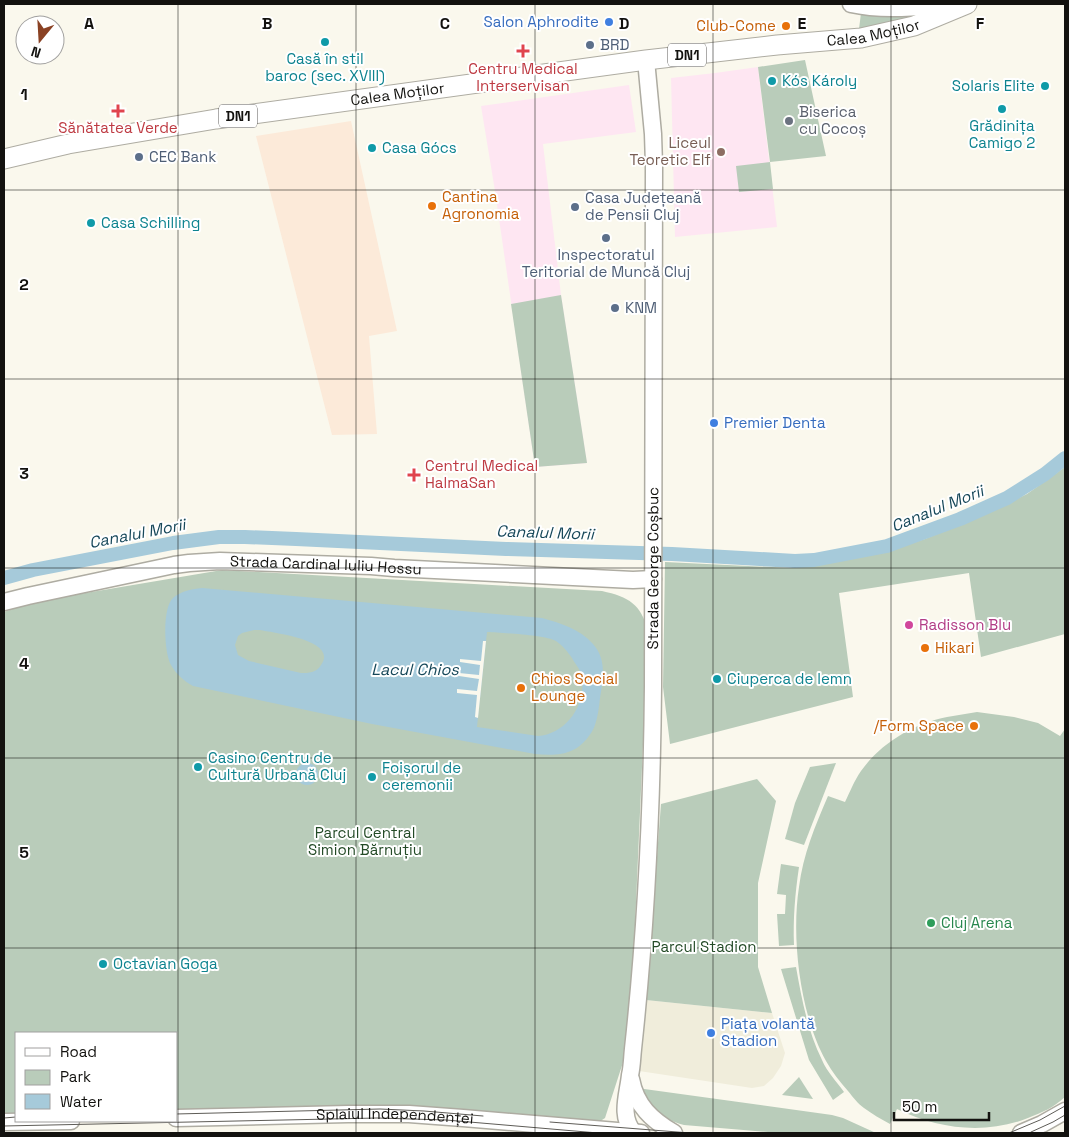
<svg xmlns="http://www.w3.org/2000/svg" width="1069" height="1137" font-family="'Space Grotesk',sans-serif">
<rect width="100%" height="100%" fill="#faf8ed"/>
<path fill="#f0eddb" d="M 646,1000 L 772,1013 L 785,1053 L 781,1066 L 773,1078 L 764,1086 L 752,1088 L 639,1071 Z"/>
<g fill="#fee6f2">
<path d="M 758,67 L 777,227 L 675,237 L 671,78 L 715,73 Z"/>
<path d="M 629,85 L 636,132 L 543,144 L 561,295 L 587,463 L 535,467 L 495,191 L 481,106 Z"/>
</g>
<path fill="#fcead9" d="M 351,121 L 397,331 L 369,336 L 377,434 L 332,435 L 256,136 Z"/>
<g fill="#b9ccba">
<path d="M 861,13 L 925,13 L 871,28 L 859,29 Z"/>
<path d="M 805,60 L 826,156 L 770,162 L 773,189 L 739,192 L 736,166 L 770,162 L 758,67 Z"/>
<path d="M 561,295 L 587,463 L 535,467 L 511,304 Z"/>
<path d="M 1065,467 L 1065,634 L 981,657 L 969,573 L 839,593 L 853,697 L 670,744 L 663,687 L 665,562 L 791,568 L 834,562 L 880,553 L 925,539 L 992,511 L 1027,494 Z"/>
<path d="M 222,570 L 602,591 C 629,597 641,604 648,631 L 631,1016 L 627,1050 L 605,1118 L 599,1122 L 359,1105 L 176,1110 L 176,1033 L 16,1033 L 16,1115 L 4,1115 L 4,612 L 32,602 Z"/>
<path d="M 977,712 L 1014,717 L 1038,723 L 1060,736 L 1065,729 L 1065,1097 C 1053,1108 1043,1112 1028,1118 C 985,1135 938,1129 897,1109 L 890,1124 C 881,1119 872,1114 864,1108 C 858,1104 853,1097 848,1091 C 840,1082 832,1072 826,1061 C 800,1015 791,938 799,887 C 803,855 815,826 828,796 L 845,802 C 850,792 854,781 861,771 C 881,743 913,724 947,717 C 957,715 967,714 977,712 Z"/>
<path d="M 836,763 L 804,845 L 785,839 L 795,803 L 810,767 Z"/>
<path d="M 757,779 L 776,801 L 758,883 L 758,967 L 772,1013 L 646,1000 L 661,804 Z"/>
<path d="M 781,864 L 799,867 C 795,894 793,919 794,945 L 779,946 L 777,914 L 785,914 L 786,895 L 777,894 Z"/>
<path d="M 796,967 C 802,1000 807,1029 822,1060 C 827,1072 837,1082 844,1092 L 833,1100 L 809,1060 L 781,969 Z"/>
<path d="M 799,1077 L 813,1099 L 782,1095 Z"/>
<path d="M 637,1088 L 832,1115 L 843,1118 L 876,1133 L 780,1133 L 684,1125 C 659,1118 652,1108 637,1088 Z"/>
</g>
<g fill="#a6cada" fill-rule="evenodd">
<path d="M 202,588 L 542,618 C 560,623 580,629 593,644 C 607,659 603,680 600,698 C 599,707 598,716 595,725 C 592,734 582,746 573,750 C 561,756 547,755 535,754 L 372,724 L 193,686 C 184,681 176,674 171,665 C 164,653 162,608 173,598 C 181,591 192,589 202,588 ZM 254,630 L 260,630 C 274,633 339,640 321,665 C 316,673 309,673 301,673 L 249,661 L 238,655 L 235,645 L 238,636 L 242,633 ZM 487,632 C 502,633 545,635 556,641 C 562,645 568,652 572,658 C 574,662 578,667 580,671 C 590,700 568,734 538,736 L 477,727 Z"/>
<circle cx="307" cy="774" r="11"/>
</g>
<path fill="#faf8ed" d="M 483,641 L 486,641 L 478,718 L 475,717 L 477,695 L 457,693 L 457,689 L 477,691 L 479,679 L 459,676 L 459,673 L 479,675 L 480,665 L 460,662 L 460,659 L 481,661 Z"/>
<g fill="none" stroke-linecap="round" stroke-linejoin="round">
<path stroke="#a6cada" stroke-width="14" d="M 4,578 L 33,570 L 173,543 L 219,537 L 245,537 L 296,539 L 506,549 L 672,554 L 795,561 L 814,560 L 887,546 L 960,519 L 1007,498 L 1045,474 L 1065,458"/>
<defs>
<g id="secondary">
<path d="M 851,4 C 887,12 924,6 961,4"/>
<path id="s1" d="M 4,602 L 28,596 L 174,565 L 189,563 L 220,561 L 371,566 L 394,568 L 633,580 L 653,579"/>
<path d="M 631,1079 C 636,1106 652,1120 674,1133"/>
<path id="s2" d="M 176,1118 L 348,1114 L 409,1114 L 463,1118 L 641,1133"/>
<path d="M 4,1122 L 71,1121"/>
<path id="s3" d="M 634,1133 C 619,1116 628,1095 630,1075 C 632,1067 632,1058 633,1049 C 646,929 652,807 653,686 L 654,165 L 653,134 L 646,60"/>
<path d="M 1021,1133 L 1042,1124 L 1065,1111"/>
</g>
<g id="primary">
<path id="s4" d="M 4,159 L 68,144 L 216,119 L 646,60 L 777,45 L 861,38 L 914,26 L 967,4"/>
</g>
</defs>
<use href="#secondary" stroke="#aeaca2" stroke-width="19"/>
<use href="#primary" stroke="#aeaca2" stroke-width="21"/>
<use href="#secondary" stroke="#fff" stroke-width="16"/>
<use href="#primary" stroke="#fff" stroke-width="19"/>
<g stroke="#5e5c57" stroke-width="1">
<path d="M 176,1114 L 380,1109 L 424,1111 L 483,1116"/>
<path d="M 4,1118 L 16,1117"/>
<path d="M 550,1122 L 690,1133"/>
<path d="M 4,1126 L 377,1118 L 446,1120 L 598,1133"/>
<path d="M 1031,1132 L 1053,1122 L 1065,1115"/>
<path d="M 1009,1133 L 1040,1120 L 1065,1106"/>
</g>
</g>
<path fill="none" stroke="#13120f" stroke-width="1" stroke-opacity="0.55" d="M 178,4 L 178,1133M 356,4 L 356,1133M 535,4 L 535,1133M 713,4 L 713,1133M 891,4 L 891,1133M 4,190 L 1065,190M 4,379 L 1065,379M 4,568 L 1065,568M 4,758 L 1065,758M 4,948 L 1065,948"/>
<g fill="#3f7fe0" stroke="#fff" stroke-width="2">
<circle cx="609" cy="22" r="5"/>
<circle cx="714" cy="423" r="5"/>
<circle cx="711" cy="1033" r="5"/>
</g>
<g fill="#e8710a" stroke="#fff" stroke-width="2">
<circle cx="786" cy="26" r="5"/>
<circle cx="432" cy="206" r="5"/>
<circle cx="925" cy="648" r="5"/>
<circle cx="521" cy="688" r="5"/>
<circle cx="974" cy="726" r="5"/>
</g>
<g fill="#0f9aa8" stroke="#fff" stroke-width="2">
<circle cx="325" cy="42" r="5"/>
<circle cx="772" cy="81" r="5"/>
<circle cx="1045" cy="86" r="5"/>
<circle cx="1002" cy="109" r="5"/>
<circle cx="372" cy="148" r="5"/>
<circle cx="91" cy="223" r="5"/>
<circle cx="717" cy="679" r="5"/>
<circle cx="198" cy="767" r="5"/>
<circle cx="372" cy="777" r="5"/>
<circle cx="103" cy="964" r="5"/>
</g>
<g fill="#5c6f8a" stroke="#fff" stroke-width="2">
<circle cx="590" cy="45" r="5"/>
<circle cx="139" cy="157" r="5"/>
<circle cx="575" cy="207" r="5"/>
<circle cx="606" cy="238" r="5"/>
<circle cx="615" cy="308" r="5"/>
</g>
<g fill="#e0444e" stroke="#fff" stroke-width="2">
<path d="M520.5 43.5h5v5h5v5h-5v5h-5v-5h-5v-5h5z"/>
<path d="M115.5 103.5h5v5h5v5h-5v5h-5v-5h-5v-5h5z"/>
<path d="M411.5 467.5h5v5h5v5h-5v5h-5v-5h-5v-5h5z"/>
</g>
<circle fill="#6b7280" stroke="#fff" stroke-width="2" cx="789" cy="121" r="5"/>
<circle fill="#8d6e63" stroke="#fff" stroke-width="2" cx="721" cy="152" r="5"/>
<circle fill="#d1479c" stroke="#fff" stroke-width="2" cx="909" cy="625" r="5"/>
<circle fill="#2e9e5b" stroke="#fff" stroke-width="2" cx="931" cy="923" r="5"/>
<g text-anchor="middle" stroke-width="4" stroke-linejoin="round" paint-order="stroke">
<g fill="#fff" stroke="#5a5957" stroke-width="1">
<rect x="668" y="43.5" width="38" height="23" rx="4"/>
<rect x="219" y="104.5" width="38" height="23" rx="4"/>
</g>
<g font-size="14" font-weight="bold" fill="#13120f">
<text x="687" y="60">DN1</text>
<text x="238" y="121">DN1</text>
</g>
<g font-size="15" fill="#366cbe" stroke="#fff" text-anchor="start">
<text x="599" y="27" text-anchor="end">Salon Aphrodite</text>
<text x="724" y="428">Premier Denta</text>
<text x="721" y="1029">Piața volantă<tspan x="721" dy="17">Stadion</tspan></text>
</g>
<g font-size="15" fill="#c56008" stroke="#fff" text-anchor="start">
<text x="776" y="31" text-anchor="end">Club-Come</text>
<text x="442" y="202">Cantina<tspan x="442" dy="17">Agronomia</tspan></text>
<text x="935" y="653">Hikari</text>
<text x="531" y="684">Chios Social<tspan x="531" dy="17">Lounge</tspan></text>
<text x="964" y="731" text-anchor="end">/Form Space</text>
</g>
<g font-size="15" fill="#13120f" stroke="#fff">
<text dy="5" stroke="none"><textPath href="#s4" startOffset="879">Calea Moților</textPath></text>
<text dy="5" stroke="none"><textPath href="#s4" startOffset="399">Calea Moților</textPath></text>
<text dy="5" stroke="none"><textPath href="#s1" startOffset="326">Strada Cardinal Iuliu Hossu</textPath></text>
<text dy="5" stroke="none"><textPath href="#s3" startOffset="568">Strada George Coșbuc</textPath></text>
<text dy="5" stroke="none"><textPath href="#s2" startOffset="219">Splaiul Independenței</textPath></text>
</g>
<g font-size="15" fill="#4e5e75" stroke="#fff" text-anchor="start">
<text x="600" y="50">BRD</text>
<text x="149" y="162">CEC Bank</text>
<text x="585" y="203">Casa Județeană<tspan x="585" dy="17">de Pensii Cluj</tspan></text>
<text x="606" y="260" text-anchor="middle">Inspectoratul<tspan x="606" dy="17">Teritorial de Muncă Cluj</tspan></text>
<text x="625" y="313">KNM</text>
</g>
<g font-size="15" fill="#0d838f" stroke="#fff" text-anchor="start">
<text x="325" y="64" text-anchor="middle">Casă în stil<tspan x="325" dy="17">baroc (sec. XVIII)</tspan></text>
<text x="782" y="86">Kós Károly</text>
<text x="1035" y="91" text-anchor="end">Solaris Elite</text>
<text x="1002" y="131" text-anchor="middle">Grădinița<tspan x="1002" dy="17">Camigo 2</tspan></text>
<text x="382" y="153">Casa Gócs</text>
<text x="101" y="228">Casa Schilling</text>
<text x="727" y="684">Ciuperca de lemn</text>
<text x="208" y="763">Casino Centru de<tspan x="208" dy="17">Cultură Urbană Cluj</tspan></text>
<text x="382" y="773">Foișorul de<tspan x="382" dy="17">ceremonii</tspan></text>
<text x="113" y="969">Octavian Goga</text>
</g>
<g font-size="15" fill="#be3a42" stroke="#fff">
<text x="523" y="74">Centru Medical<tspan x="523" dy="17">Interservisan</tspan></text>
<text x="118" y="133">Sănătatea Verde</text>
<text x="425" y="471" text-anchor="start">Centrul Medical<tspan x="425" dy="17">HalmaSan</tspan></text>
</g>
<g font-size="15" fill="#5b616d" stroke="#fff" text-anchor="start">
<text x="799" y="117">Biserica<tspan x="799" dy="17">cu Cocoș</tspan></text>
</g>
<g font-size="15" fill="#785e54" stroke="#fff" text-anchor="end">
<text x="711" y="148">Liceul<tspan x="711" dy="17">Teoretic Elf</tspan></text>
</g>
<g font-size="15" fill="#b23c85" stroke="#fff" text-anchor="start">
<text x="919" y="630">Radisson Blu</text>
</g>
<g font-size="15" fill="#234a26" stroke="#fff">
<text x="365" y="838">Parcul Central<tspan x="365" dy="17">Simion Bărnuțiu</tspan></text>
<text x="704" y="952">Parcul Stadion</text>
</g>
<g font-size="15" fill="#27864d" stroke="#fff" text-anchor="start">
<text x="941" y="928">Cluj Arena</text>
</g>
<g font-size="16" font-style="italic" fill="#164759" stroke="#fff">
<text transform="translate(937 508) rotate(-22)" y="6">Canalul Morii</text>
<text transform="translate(545 532) rotate(2)" y="6">Canalul Morii</text>
<text transform="translate(137 533) rotate(-11)" y="6">Canalul Morii</text>
<text x="415" y="675">Lacul Chios</text>
</g>
</g>
<g font-size="16" text-anchor="middle" font-weight="bold" fill="#13120f" stroke="#fff" stroke-width="4" stroke-linejoin="round" paint-order="stroke">
<text x="89" y="29">A</text>
<text x="267" y="29">B</text>
<text x="445" y="29">C</text>
<text x="624" y="29">D</text>
<text x="802" y="29">E</text>
<text x="980" y="29">F</text>
<text x="24" y="100">1</text>
<text x="24" y="290">2</text>
<text x="24" y="479">3</text>
<text x="24" y="669">4</text>
<text x="24" y="858">5</text>
</g>
<rect width="1069" height="1137" fill="none" stroke="#13120f" stroke-width="10"/>
<rect x="15" y="1032" width="162" height="90" fill="#ffffff" stroke="#a1a09f"/>
<rect x="25" y="1048" width="25" height="8" fill="#ffffff" stroke="#a1a09f"/>
<text x="60" y="1057" font-size="15" fill="#13120f">Road</text>
<rect x="25" y="1070" width="25" height="15" fill="#b9ccba" stroke="#a1a09f"/>
<text x="60" y="1082" font-size="15" fill="#13120f">Park</text>
<rect x="25" y="1094" width="25" height="15" fill="#a6cada" stroke="#a1a09f"/>
<text x="60" y="1107" font-size="15" fill="#13120f">Water</text>
<g transform="translate(40 40) rotate(198)"><circle r="24" fill="#ffffff" stroke="#a1a09f"/>
<path d="M0-4L9 19L0 12L-9 19Z" fill="#8a4123"/>
<text y="-8" font-size="14" font-weight="bold" text-anchor="middle" fill="#13120f">N</text>
</g>
<path d="M894 1112v8h95v-8" fill="none" stroke="#13120f" stroke-width="2.5"/>
<text x="902" y="1112" font-size="15" fill="#13120f" stroke="#ffffff" stroke-width="4" paint-order="stroke">50 m</text>
</svg>
